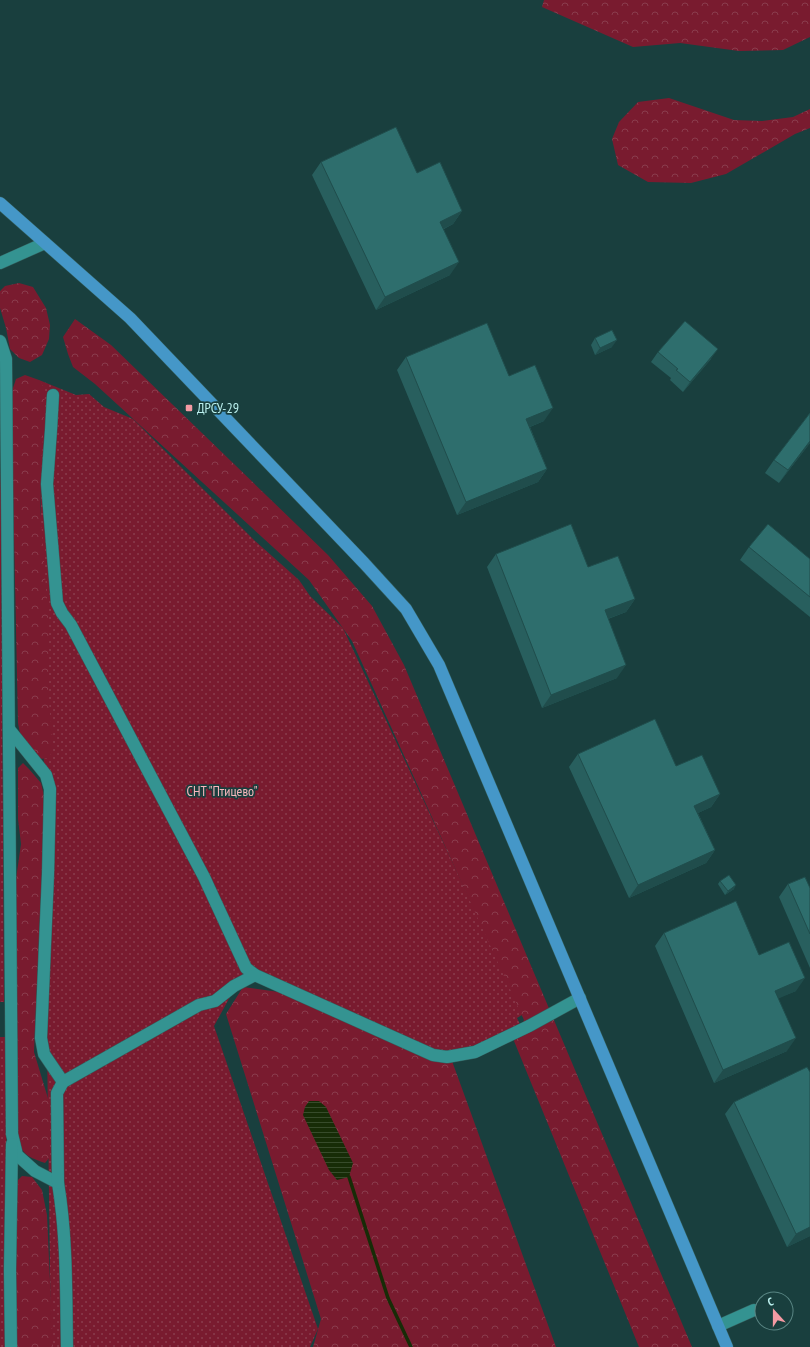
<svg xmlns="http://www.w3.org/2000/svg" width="810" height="1347" font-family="'PT Sans Narrow',sans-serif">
<defs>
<pattern id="grass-dots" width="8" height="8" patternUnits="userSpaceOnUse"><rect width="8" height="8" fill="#791b2f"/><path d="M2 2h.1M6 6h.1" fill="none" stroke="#8a3c4d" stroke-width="1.8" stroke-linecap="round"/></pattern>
<pattern id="forest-crowns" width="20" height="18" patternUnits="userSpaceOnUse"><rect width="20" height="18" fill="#791b2f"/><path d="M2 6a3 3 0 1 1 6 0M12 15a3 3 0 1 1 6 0" fill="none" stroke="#8a3c4d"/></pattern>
<pattern id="water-rules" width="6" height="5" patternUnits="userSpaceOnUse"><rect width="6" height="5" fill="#172c07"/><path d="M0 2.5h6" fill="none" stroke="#374b2b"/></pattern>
</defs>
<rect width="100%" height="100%" fill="#193f3e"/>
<g fill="url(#grass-dots)">
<path d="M 39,380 L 76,395 L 89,394 L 104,407 L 133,419 L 254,540 L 299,580 L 310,596 L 343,628 L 529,1026 L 522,1015 L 517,1018 L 520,1024 L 472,1050 L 446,1054 L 255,975 L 246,968 L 214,1026 L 318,1329 L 310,1347 L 51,1347 L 47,1044 L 46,1043 L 47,1018 Z"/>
<path d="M 0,467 L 1,491 L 4,1002 L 0,1002 Z"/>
<path d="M 0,1037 L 7,1037 L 5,1347 L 0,1347 Z"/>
</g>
<g fill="url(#forest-crowns)">
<path d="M 544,0 L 810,0 L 810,37 L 783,50 L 739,51 L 680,43 L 633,47 L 542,7 Z"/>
<path d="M 669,98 L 734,120 L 762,121 L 793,117 L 810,109 L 810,128 L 795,134 L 726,174 L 691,183 L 648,182 L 618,165 L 612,139 L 619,122 L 638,102 Z"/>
<path d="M 19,283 L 33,287 L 46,308 L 50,325 L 49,339 L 42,355 L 30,362 L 19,358 L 10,349 L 6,328 L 0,308 L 0,291 L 5,286 Z"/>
<path d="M 75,319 L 111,345 L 328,555 L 372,606 L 404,665 L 692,1347 L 639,1347 L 514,1041 L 524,1020 L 352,641 L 309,580 L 95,384 L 73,367 L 68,354 L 63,337 Z"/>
<path d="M 25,375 L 39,380 L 45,389 L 40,505 L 49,631 L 48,693 L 53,743 L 50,758 L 39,759 L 21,739 L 18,723 L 11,394 L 16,379 Z"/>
<path d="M 23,763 L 29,769 L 41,783 L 45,800 L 34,1052 L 50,1105 L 50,1157 L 45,1163 C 25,1156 20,1153 17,1132 L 15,1021 L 16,879 L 21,844 L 18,819 L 18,768 Z"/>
<path d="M 243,987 L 307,996 L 452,1061 L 556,1347 L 313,1347 L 321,1319 L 226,1014 Z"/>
<path d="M 22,1176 L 32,1177 L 42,1190 L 47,1215 L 53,1347 L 14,1347 L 15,1183 Z"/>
</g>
<path fill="url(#water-rules)" d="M 309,1101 L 319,1101 L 326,1107 L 353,1163 L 349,1177 L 337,1180 L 329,1170 L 303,1115 L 305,1107 Z"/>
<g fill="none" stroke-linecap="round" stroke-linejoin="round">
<path stroke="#172c07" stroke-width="3.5" d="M 349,1177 L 388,1298 L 411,1347"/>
<defs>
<g id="minor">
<path d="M 0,263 L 45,243"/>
<path d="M 0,341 L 6,359 L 12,1134 L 17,1155 L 35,1171 L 58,1183 C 67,1237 66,1292 67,1347"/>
<path d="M 53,395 L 51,430 L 47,484 L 57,603 L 62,613 L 71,625 L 204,877 L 246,968 L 255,975 L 433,1055 L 447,1057 L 475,1052 L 529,1026 L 580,998"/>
<path d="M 9,729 L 46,775 L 50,789 L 48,874 L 41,1038 L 44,1054 L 63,1082"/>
<path d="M 58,1183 L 57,1093 L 63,1082 L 199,1005 L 215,1001 L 234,986 L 255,975"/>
<path d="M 718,1326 L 754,1310"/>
<path d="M 11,1347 L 10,1270 L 12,1144"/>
</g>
<path id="major" d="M 0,203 L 130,318 L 364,563 L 406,609 L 439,665 L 727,1347"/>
</defs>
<use href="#minor" stroke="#345f5d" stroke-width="13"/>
<use href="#major" stroke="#345f5d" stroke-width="13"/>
<use href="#minor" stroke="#349391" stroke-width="12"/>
<use href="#major" stroke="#4597c8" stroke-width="12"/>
</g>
<g fill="#285f5e">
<path d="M 321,162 L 462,211 L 453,224 L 444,229 L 450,275 L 376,310 L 312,175 Z"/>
<path d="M 595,338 L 612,347 L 595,355 L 591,345 Z"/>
<path d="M 658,352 L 711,359 L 683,392 L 670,380 L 671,378 L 651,362 Z"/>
<path d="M 406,357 L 544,421 L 530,427 L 547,469 L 538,482 L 457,515 L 397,370 Z"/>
<path d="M 810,413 L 810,443 L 779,483 L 765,473 L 774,460 Z"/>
<path d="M 749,547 L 810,559 L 810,617 L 740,560 Z"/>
<path d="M 496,554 L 588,567 L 635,599 L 626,612 L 608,619 L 617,678 L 542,708 L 487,567 Z"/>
<path d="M 578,754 L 676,766 L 720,794 L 711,807 L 698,813 L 715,850 L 706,863 L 629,898 L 569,767 Z"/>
<path d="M 720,881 L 734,889 L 725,895 L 718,884 Z"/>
<path d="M 788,884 L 810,888 L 810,968 L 779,897 Z"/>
<path d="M 664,933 L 759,955 L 796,991 L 778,998 L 787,1051 L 714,1083 L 655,946 Z"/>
<path d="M 734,1102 L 810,1236 L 787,1247 L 725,1114 Z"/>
</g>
<g fill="#204d4c">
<path d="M 462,211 L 453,224 L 431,235 L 440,222 Z"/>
<path d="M 459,262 L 450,275 L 376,310 L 385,297 Z"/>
<path d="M 617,340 L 612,347 L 595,355 L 600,348 Z"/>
<path d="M 718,349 L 711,359 L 683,392 L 690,382 Z"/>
<path d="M 553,408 L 544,421 L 517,432 L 526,419 Z"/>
<path d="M 810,441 L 810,443 L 779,483 L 788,470 Z"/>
<path d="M 547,469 L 538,482 L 457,515 L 466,502 Z"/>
<path d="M 635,599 L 626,612 L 596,623 L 605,610 Z"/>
<path d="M 626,665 L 617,678 L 542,708 L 551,695 Z"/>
<path d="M 720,794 L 711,807 L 685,819 L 694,806 Z"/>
<path d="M 715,850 L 706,863 L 629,898 L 638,885 Z"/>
<path d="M 736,885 L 734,889 L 725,895 L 728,891 Z"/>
<path d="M 805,978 L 796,991 L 766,1004 L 775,991 Z"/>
<path d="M 796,1038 L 787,1051 L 714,1083 L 723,1070 Z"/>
<path d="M 810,1227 L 810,1236 L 787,1247 L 796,1234 Z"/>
</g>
<g fill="#2e6e6d" stroke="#204d4c">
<path d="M 396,127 L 417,173 L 440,162 L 462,211 L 440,222 L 459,262 L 385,297 L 321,162 Z"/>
<path d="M 685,321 L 718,349 L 690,382 L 676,370 L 678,369 L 658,352 Z"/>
<path d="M 487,323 L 509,376 L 535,365 L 553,408 L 526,419 L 547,469 L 466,502 L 406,357 Z"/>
<path d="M 612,330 L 617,340 L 600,348 L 595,338 Z"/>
<path d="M 810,413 L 810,441 L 788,470 L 774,460 Z"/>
<path d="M 571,524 L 588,567 L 618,556 L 635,599 L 605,610 L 626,665 L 551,695 L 496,554 Z"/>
<path d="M 768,524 L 810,559 L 810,597 L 749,547 Z"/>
<path d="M 655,719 L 676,766 L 702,755 L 720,794 L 694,806 L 715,850 L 638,885 L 578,754 Z"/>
<path d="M 729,875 L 736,885 L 728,891 L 720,881 Z"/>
<path d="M 805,877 L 810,888 L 810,934 L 788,884 Z"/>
<path d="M 736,901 L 759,955 L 789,942 L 805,978 L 775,991 L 796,1038 L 723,1070 L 664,933 Z"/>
<path d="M 807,1067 L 810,1072 L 810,1227 L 796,1234 L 734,1102 Z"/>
</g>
<rect fill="#f49aa3" stroke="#193f3e" stroke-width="1.5" x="185" y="404" width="8" height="8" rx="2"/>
<g text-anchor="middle" stroke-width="3.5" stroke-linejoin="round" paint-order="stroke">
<g font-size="14" fill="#bbf0ee" stroke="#193f3e" text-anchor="start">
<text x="197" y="413">ДРСУ-29</text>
</g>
<g font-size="14" fill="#f9b7bc" stroke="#193f3e">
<text x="222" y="796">СНТ "Птицево"</text>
</g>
</g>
<g transform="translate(774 1311) rotate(339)"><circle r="19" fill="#193f3e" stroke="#5a8684"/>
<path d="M0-3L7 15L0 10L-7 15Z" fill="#f49aa3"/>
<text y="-6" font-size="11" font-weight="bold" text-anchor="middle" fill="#bbf0ee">С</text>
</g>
</svg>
